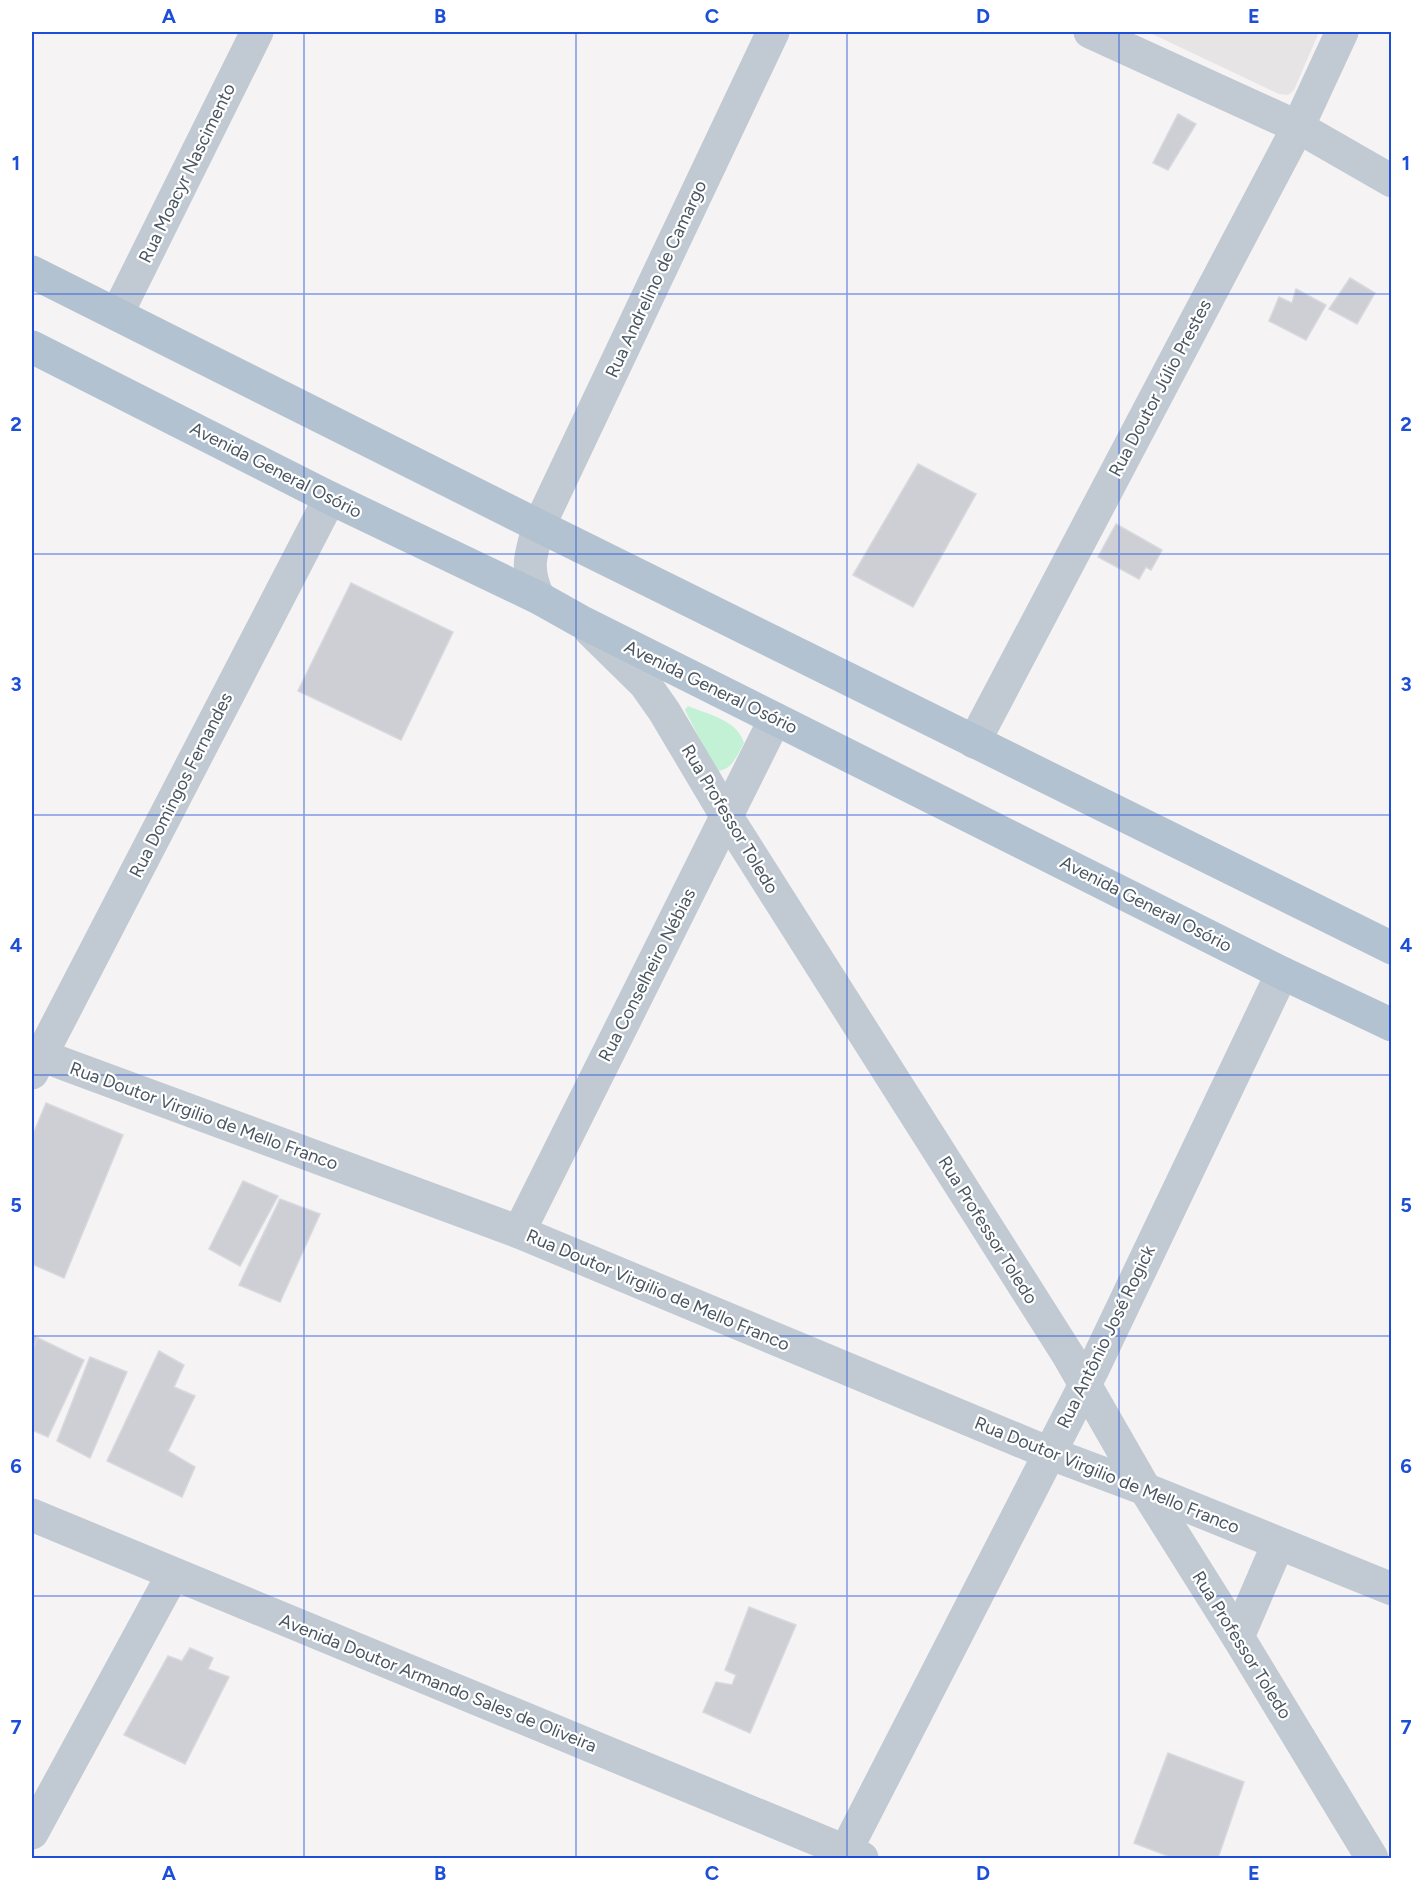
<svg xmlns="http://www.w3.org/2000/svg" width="1423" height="1890" font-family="Figtree,sans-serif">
<rect width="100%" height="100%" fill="#f5f3f3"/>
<path fill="#e6e4e5" d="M 1148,32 L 1319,32 L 1294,90 L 1288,95 L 1279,94 Z"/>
<path fill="#c3f1d5" d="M 688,706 C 707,714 738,720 744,743 C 737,755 732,771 716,771 L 685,710 Z"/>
<g fill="#cdcfd5" stroke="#d7d9de" stroke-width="1.5">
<path d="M 1178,114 L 1196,124 L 1168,170 L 1153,163 Z"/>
<path d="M 1350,278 L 1375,293 L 1357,324 L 1329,309 Z"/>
<path d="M 1296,289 L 1326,305 L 1306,340 L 1269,321 L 1279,297 L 1292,303 Z"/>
<path d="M 918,464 L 976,494 L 913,607 L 853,575 Z"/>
<path d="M 1116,524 L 1162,550 L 1151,570 L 1146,567 L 1139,579 L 1098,557 Z"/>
<path d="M 351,583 L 453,632 L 401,740 L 298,691 Z"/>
<path d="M 46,1103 L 123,1135 L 64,1278 L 32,1264 L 32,1137 Z"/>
<path d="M 243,1181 L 278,1196 L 240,1266 L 209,1249 Z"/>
<path d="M 280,1199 L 320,1214 L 280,1302 L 239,1285 Z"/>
<path d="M 32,1335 L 38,1338 L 32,1350 Z"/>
<path d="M 38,1338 L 84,1360 L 48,1437 L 32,1430 L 32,1350 Z"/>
<path d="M 159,1351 L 184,1365 L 174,1387 L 195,1396 L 168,1451 L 195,1467 L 182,1497 L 107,1461 Z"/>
<path d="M 90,1357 L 127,1372 L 90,1458 L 57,1441 Z"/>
<path d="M 749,1607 L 796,1625 L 750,1733 L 703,1712 L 716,1682 L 732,1685 L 736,1675 L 725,1670 Z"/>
<path d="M 190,1648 L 213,1658 L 208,1669 L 229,1677 L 185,1764 L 124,1735 L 168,1656 L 182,1661 Z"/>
<path d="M 1168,1753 L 1244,1782 L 1218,1858 L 1173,1858 L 1134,1843 Z"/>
</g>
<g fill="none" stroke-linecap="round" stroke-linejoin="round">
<g stroke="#c1cad2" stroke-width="33">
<path d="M 1090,32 L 1298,127 L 1392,181"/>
<path d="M 117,314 L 257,32"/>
<path d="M 539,598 C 525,570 530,555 539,526 L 773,32"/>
<path d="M 590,630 L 645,684 L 664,711 L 727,817 L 1068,1355 L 1145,1489 L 1238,1637 L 1372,1858"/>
<path d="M 974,742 L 1298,127 L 1342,32"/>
<path d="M 32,1050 L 41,1055 L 64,1064 L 519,1232 L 1049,1453 L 1145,1489 L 1392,1589"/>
<path d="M 32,1073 L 330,498"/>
<path d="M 519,1232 L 775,719"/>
<path d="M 32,1515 L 862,1858"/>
<path d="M 1238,1637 L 1278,1544"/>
<path d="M 32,1833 L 173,1574"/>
<path d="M 842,1858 L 1094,1367 L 1282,973"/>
</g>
<g stroke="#b3c2d1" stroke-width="33">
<path d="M 32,272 L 539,526 L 1392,948"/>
<path d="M 32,347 L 330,498 L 539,598 L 580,621 L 1282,973 L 1392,1025"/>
</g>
</g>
<path fill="none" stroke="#1d4ed8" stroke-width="1.5" stroke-opacity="0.55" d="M 304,32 L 304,1858M 576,32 L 576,1858M 847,32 L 847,1858M 1119,32 L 1119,1858M 32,294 L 1392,294M 32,554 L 1392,554M 32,815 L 1392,815M 32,1075 L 1392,1075M 32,1336 L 1392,1336M 32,1596 L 1392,1596"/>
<g text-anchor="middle" stroke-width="4.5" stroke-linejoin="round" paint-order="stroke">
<g font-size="18" fill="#4a5661" stroke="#fff">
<text transform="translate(187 173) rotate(-64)" y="6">Rua Moacyr Nascimento</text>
<text transform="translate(656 279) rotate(-65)" y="6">Rua Andrelino de Camargo</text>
<text transform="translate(1160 388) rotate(-62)" y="6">Rua Doutor Júlio Prestes</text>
<text transform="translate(276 470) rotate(27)" y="6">Avenida General Osório</text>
<text transform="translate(711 687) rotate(26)" y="6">Avenida General Osório</text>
<text transform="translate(181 785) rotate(-63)" y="6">Rua Domingos Fernandes</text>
<text transform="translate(730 819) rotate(59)" y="6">Rua Professor Toledo</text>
<text transform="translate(1146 904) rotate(27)" y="6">Avenida General Osório</text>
<text transform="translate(647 975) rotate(-63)" y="6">Rua Conselheiro Nébias</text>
<text transform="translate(204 1116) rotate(20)" y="6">Rua Doutor Virgilio de Mello Franco</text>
<text transform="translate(988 1230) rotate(58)" y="6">Rua Professor Toledo</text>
<text transform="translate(658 1290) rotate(23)" y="6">Rua Doutor Virgilio de Mello Franco</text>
<text transform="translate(1106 1337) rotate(-64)" y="6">Rua Antônio José Rogick</text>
<text transform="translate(1107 1475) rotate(22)" y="6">Rua Doutor Virgilio de Mello Franco</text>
<text transform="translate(1242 1645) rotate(58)" y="6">Rua Professor Toledo</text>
<text transform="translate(438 1683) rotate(22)" y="6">Avenida Doutor Armando Sales de Oliveira</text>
</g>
</g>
<rect width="1423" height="1890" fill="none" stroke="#ffffff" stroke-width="66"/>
<rect x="33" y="33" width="1357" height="1824" fill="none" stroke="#1d4ed8" stroke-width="2"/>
<g font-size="20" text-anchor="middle" font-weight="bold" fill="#1d4ed8">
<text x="169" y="23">A</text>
<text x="440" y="23">B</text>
<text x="712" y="23">C</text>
<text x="983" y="23">D</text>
<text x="1254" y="23">E</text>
<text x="16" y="170">1</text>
<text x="1406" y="170">1</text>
<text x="16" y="431">2</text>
<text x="1406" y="431">2</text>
<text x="16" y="691">3</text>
<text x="1406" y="691">3</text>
<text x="16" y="952">4</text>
<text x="1406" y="952">4</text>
<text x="16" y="1212">5</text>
<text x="1406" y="1212">5</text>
<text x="16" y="1473">6</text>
<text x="1406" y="1473">6</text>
<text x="16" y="1734">7</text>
<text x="1406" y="1734">7</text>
<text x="169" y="1880">A</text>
<text x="440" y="1880">B</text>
<text x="712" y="1880">C</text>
<text x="983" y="1880">D</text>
<text x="1254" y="1880">E</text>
</g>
</svg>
